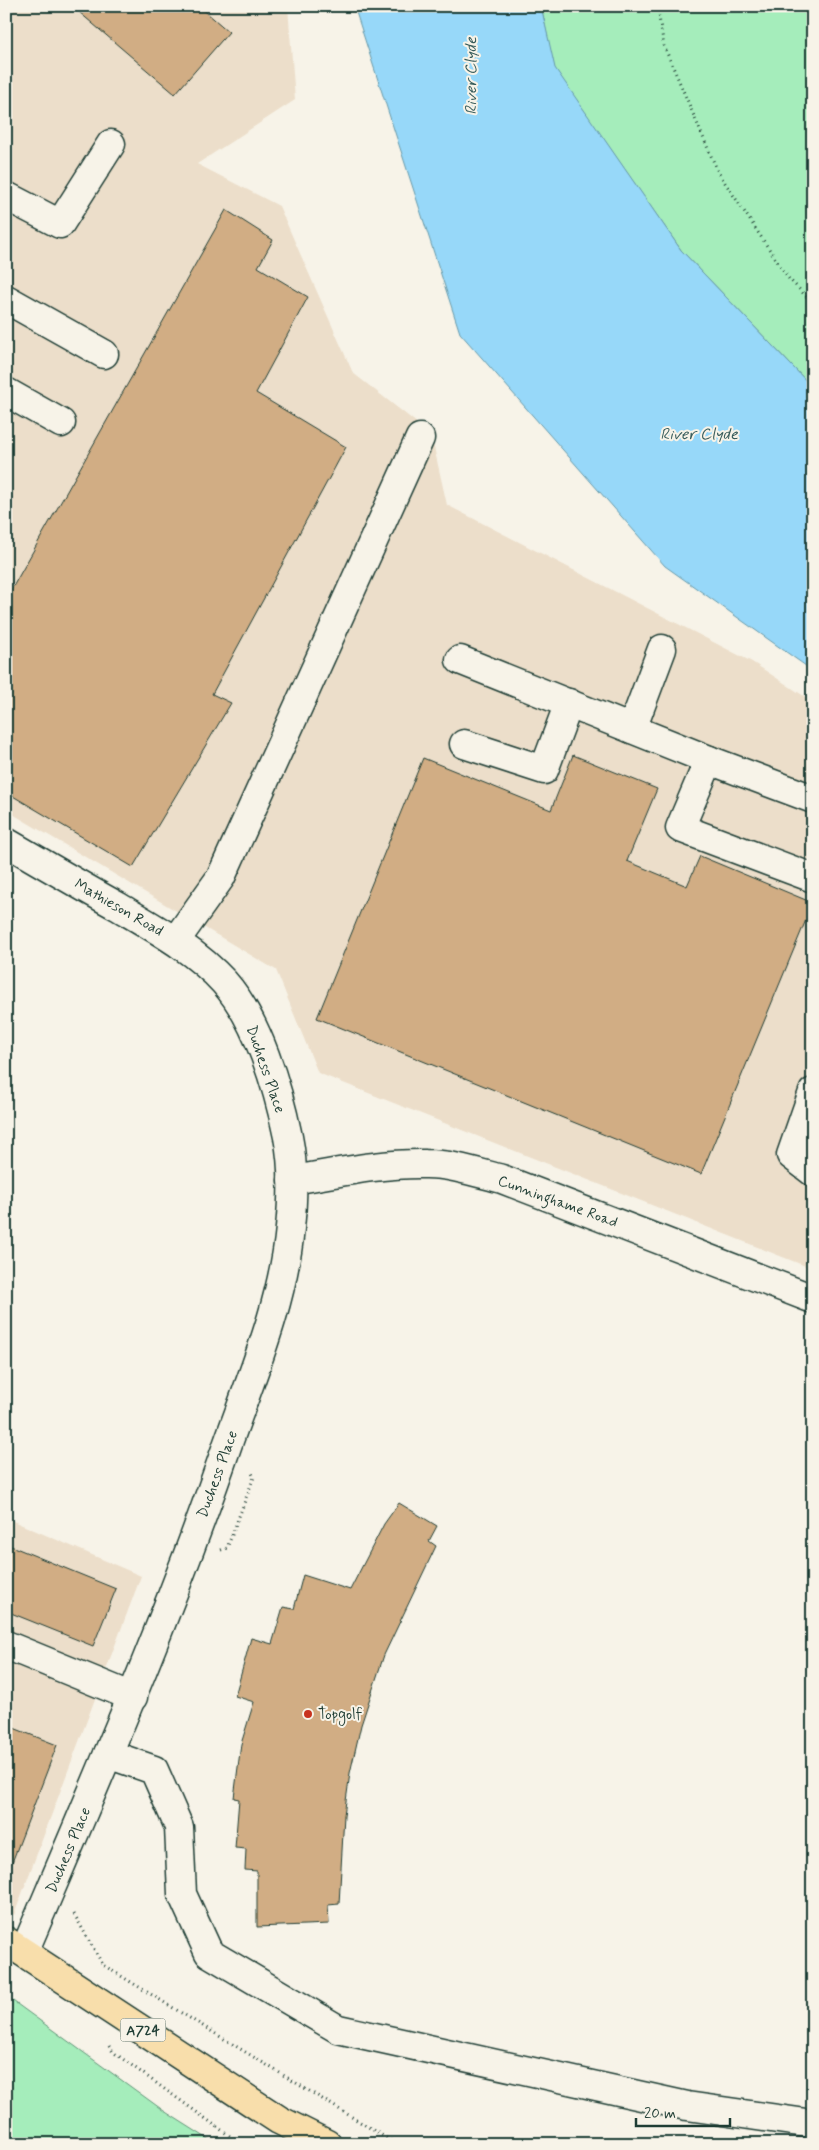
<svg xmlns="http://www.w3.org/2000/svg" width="819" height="2150" font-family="Mynerve,sans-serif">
<rect width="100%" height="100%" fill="#f7f3e8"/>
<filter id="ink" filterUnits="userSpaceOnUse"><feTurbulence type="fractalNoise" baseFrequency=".02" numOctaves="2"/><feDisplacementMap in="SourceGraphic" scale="10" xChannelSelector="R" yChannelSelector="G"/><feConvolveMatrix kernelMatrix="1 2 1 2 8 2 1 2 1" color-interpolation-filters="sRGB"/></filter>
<g filter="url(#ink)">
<g fill="#ecdeca">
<path d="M 6,6 L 288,6 L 295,100 L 197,164 L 279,206 L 353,373 L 431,434 L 447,505 L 752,662 L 813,702 L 813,1269 L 318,1073 L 276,970 L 6,810 Z"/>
<path d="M 6,1518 L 141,1576 L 14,1915 L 6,1910 Z"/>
</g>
<g fill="#a5edbb" stroke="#629578">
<path d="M 541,6 L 813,6 L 813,388 L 681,250 L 554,68 Z"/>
<path d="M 6,1996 L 164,2111 L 216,2144 L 6,2144 Z"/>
</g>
<path fill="#97d8f9" stroke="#679aaa" d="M 354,6 L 541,6 L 555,68 L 681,250 L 813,388 L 813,671 L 665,566 L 460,333 Z"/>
<g fill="#d1ad84" stroke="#1f3d34">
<path d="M 72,6 L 199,6 L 229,32 L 175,94 Z"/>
<path d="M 226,210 L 273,240 L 258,267 L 308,297 L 256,393 L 346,447 L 212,694 L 231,703 L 133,867 L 6,792 L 6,599 Z"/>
<path d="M 573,755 L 657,789 L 627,861 L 687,886 L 700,856 L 813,903 L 701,1174 L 317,1018 L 423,758 L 551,810 Z"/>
<path d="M 399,1503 L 437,1526 L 429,1541 L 436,1546 L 384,1655 L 361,1725 L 350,1773 L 344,1815 L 339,1904 L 328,1905 L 329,1924 L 257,1927 L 257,1871 L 245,1870 L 246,1849 L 235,1848 L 239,1799 L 234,1798 L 241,1744 L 254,1702 L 235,1696 L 251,1638 L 272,1644 L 283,1607 L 294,1609 L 303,1575 L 350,1590 L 384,1524 Z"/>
<path d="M 6,1544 L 116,1589 L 93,1646 L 6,1611 Z"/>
<path d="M 6,1725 L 57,1745 L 11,1865 L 6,1862 Z"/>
</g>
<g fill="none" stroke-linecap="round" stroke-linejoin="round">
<defs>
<g id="minor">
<path d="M 6,196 L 60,224 L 111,144"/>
<path d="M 6,299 L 104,354"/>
<path d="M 6,392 L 61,423"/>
<path d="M 460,660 L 709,760 L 680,828 L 813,878"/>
<path d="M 632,729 L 662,649"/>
<path d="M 464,744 L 544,770 L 569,703"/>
<path d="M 709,760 L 813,799"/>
<path d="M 6,842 C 44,864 81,886 119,907 C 156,929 195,950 224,982 C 258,1020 278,1088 288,1137 C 294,1166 293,1199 290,1228 C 283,1303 252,1375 227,1446 C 168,1618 95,1785 24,1952"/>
<path d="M 176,940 L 221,877 L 420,438"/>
<path d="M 813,1092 L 791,1155 L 813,1172"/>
<path d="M 292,1180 C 336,1173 381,1163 426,1164 C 452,1164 478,1173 502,1179 L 813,1299"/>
<path d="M 6,1645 L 133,1697"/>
<path d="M 108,1754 L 154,1770 L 179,1827 L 182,1894 L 209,1953 L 338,2029 L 687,2106 L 813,2124"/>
</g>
<path id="major" d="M 6,1941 L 279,2120 L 327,2144"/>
</defs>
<use href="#minor" stroke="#1f3d34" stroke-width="31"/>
<use href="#major" stroke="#1f3d34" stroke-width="31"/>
<g stroke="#1f3d34" stroke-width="3" stroke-dasharray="1 4" stroke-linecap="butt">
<path d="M 657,6 L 664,46 L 718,172 L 789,279 L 813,303"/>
<path d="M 221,1550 L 227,1548 L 254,1477 L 251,1471"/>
<path d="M 74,1914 L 103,1965 L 396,2144"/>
<path d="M 109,2046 L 113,2052 L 241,2144"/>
</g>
<use href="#minor" stroke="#f7f3e8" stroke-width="28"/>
<use href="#major" stroke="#f8deab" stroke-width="28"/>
</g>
</g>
<circle fill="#c8321e" stroke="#f7f3e8" stroke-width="2" cx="308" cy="1714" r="5"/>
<g text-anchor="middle" stroke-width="4" stroke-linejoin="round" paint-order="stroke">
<rect fill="#f7f3e8" stroke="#60746a" stroke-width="1" x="120.5" y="2018.5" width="45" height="23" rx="4"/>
<g font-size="14" font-weight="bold" fill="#1f3d34">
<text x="143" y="2035">A724</text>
</g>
<g font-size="15" fill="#1f3d34" stroke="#f7f3e8">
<text transform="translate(119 907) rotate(30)" y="5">Mathieson Road</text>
<text transform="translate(266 1069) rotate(71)" y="5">Duchess Place</text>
<text transform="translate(558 1201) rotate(20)" y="5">Cunninghame Road</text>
<text transform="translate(217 1474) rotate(-70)" y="5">Duchess Place</text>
<text transform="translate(68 1850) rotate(-67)" y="5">Duchess Place</text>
</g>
<g font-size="15" fill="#1f3d34" stroke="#f7f3e8" text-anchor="start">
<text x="318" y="1719">Topgolf</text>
</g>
<g font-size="16" font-style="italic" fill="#375c5b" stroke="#f7f3e8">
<text transform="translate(470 76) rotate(-90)" y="6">River Clyde</text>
<text x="699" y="439">River Clyde</text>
</g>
</g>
<rect width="819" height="2150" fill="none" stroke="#f7f3e8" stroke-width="25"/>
<rect x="12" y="12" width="794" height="2125" fill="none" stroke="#1f3d34" stroke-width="2" filter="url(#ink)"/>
<path d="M636 2118v8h94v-8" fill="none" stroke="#1f3d34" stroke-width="2.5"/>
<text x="644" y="2118" font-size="15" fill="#1f3d34" stroke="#f7f3e8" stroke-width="4" paint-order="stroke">20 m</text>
</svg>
